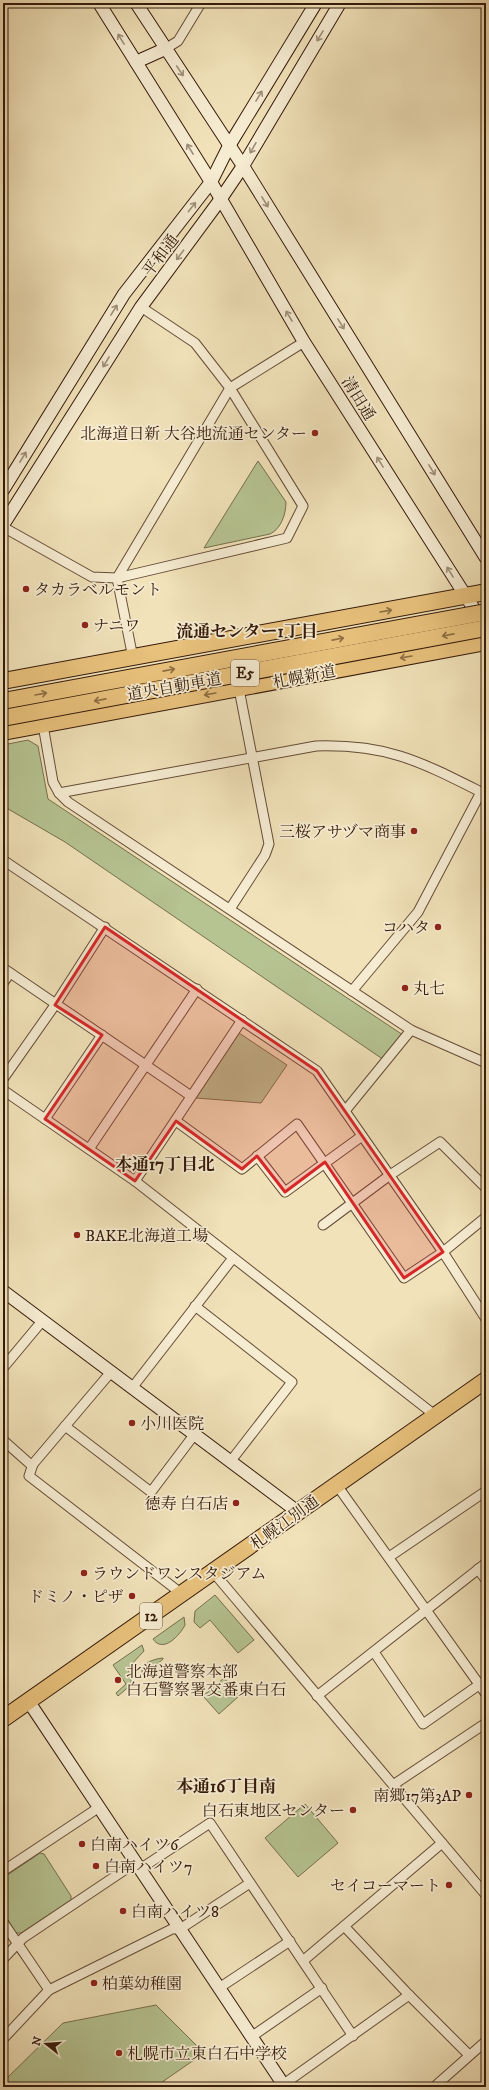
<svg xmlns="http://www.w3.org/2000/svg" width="489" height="2090" font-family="'IM FELL DW Pica','Noto Serif JP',serif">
<rect width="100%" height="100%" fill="#f1e2b9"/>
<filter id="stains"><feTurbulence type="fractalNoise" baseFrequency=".005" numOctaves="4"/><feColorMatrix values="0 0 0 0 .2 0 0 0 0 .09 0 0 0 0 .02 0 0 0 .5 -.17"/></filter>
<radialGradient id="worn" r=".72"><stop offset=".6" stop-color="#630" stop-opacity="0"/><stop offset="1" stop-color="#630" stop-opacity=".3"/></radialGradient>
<g fill="#b6c492" stroke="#766f4e">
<path d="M 258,461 L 286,502 C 286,514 281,529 270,534 L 204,548 Z"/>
<path d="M 28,740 L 38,746 L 48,799 L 403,1035 L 384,1060 L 65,842 L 3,806 L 3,745 Z"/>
<path d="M 239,1033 L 287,1065 L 261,1103 L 196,1098 Z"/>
<path d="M 215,1595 L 254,1640 L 238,1653 L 210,1620 L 200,1628 L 194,1622 L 195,1611 Z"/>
<path d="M 184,1617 L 185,1625 C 180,1635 163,1654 153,1639 Z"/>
<path d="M 142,1645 L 144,1651 L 128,1668 L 132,1684 L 118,1696 L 116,1693 L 126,1684 L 113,1665 Z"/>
<path d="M 163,1658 L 163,1659 L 143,1676 C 138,1664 153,1659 163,1658 Z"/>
<path d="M 224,1678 L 239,1696 L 219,1714 L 203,1696 Z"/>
<path d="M 305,1804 L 338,1843 L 298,1877 L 265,1838 Z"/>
<path d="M 40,1853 L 44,1854 L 71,1896 L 71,1900 L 21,1933 L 16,1933 L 3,1912 L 3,1878 Z"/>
<path d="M 156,2005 L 204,2053 L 155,2087 L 3,2087 L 3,2082 L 63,2023 Z"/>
</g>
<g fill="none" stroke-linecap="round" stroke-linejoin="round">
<defs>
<g id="street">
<path d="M 165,49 L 178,41 L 201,3"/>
<path d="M 3,527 L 92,577 L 117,578 L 287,538 L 303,506 L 230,388 L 195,343 L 141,307"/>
<path d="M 133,658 L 117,578 L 230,388 L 304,342"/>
<path d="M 43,725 L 53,782 L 59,793 L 68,802 L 411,1030 L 486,1063"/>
<path d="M 59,793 L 316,746 C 387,744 419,761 481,792"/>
<path d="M 3,860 L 317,1071 L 443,1252 L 486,1319"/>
<path d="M 230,909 L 265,855 L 269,844 L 239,689"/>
<path d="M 3,968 L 191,1096"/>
<path d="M 3,983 L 10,973"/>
<path d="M 352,991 L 418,912 L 481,792 L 485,790"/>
<path d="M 3,1079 L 55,1005 L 105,927"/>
<path d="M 3,1090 L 135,1181 L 436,1416"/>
<path d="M 345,1111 L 411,1030"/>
<path d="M 45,1119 L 102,1035"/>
<path d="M 176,1121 L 242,1169 L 297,1124 L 404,1278 L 443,1252 L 486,1217"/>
<path d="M 89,1149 L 197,989"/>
<path d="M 257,1156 L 285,1192 L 362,1136"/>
<path d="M 135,1181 L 242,1020"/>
<path d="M 323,1225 L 390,1175 L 440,1142 L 486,1188"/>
<path d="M 195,1306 L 292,1382 L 230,1462"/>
<path d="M 3,1368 L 43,1320"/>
<path d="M 132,1388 L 233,1258"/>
<path d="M 65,1426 L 151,1492 L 194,1435"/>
<path d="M 3,1440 L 30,1464 L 33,1464 L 111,1372"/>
<path d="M 33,1464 L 29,1476 L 182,1594"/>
<path d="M 336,1484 L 486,1694"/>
<path d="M 389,1557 L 486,1491"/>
<path d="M 478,1569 L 486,1580"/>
<path d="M 214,1573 L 486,1895"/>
<path d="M 374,1652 L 423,1724 L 486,1680"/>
<path d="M 317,1696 L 486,1563"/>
<path d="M 393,1785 L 486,1723"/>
<path d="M 140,1869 L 210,1823 L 353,2036"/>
<path d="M 3,1871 L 98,1808"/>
<path d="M 3,1922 L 49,1990"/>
<path d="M 344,1926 L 409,1995 L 469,2055"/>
<path d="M 3,1959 L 23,1938 L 135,1863"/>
<path d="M 304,1960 L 442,1843"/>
<path d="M 219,1988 L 290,1941"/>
<path d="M 251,2037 L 322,1988"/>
<path d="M 3,2039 L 49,1990 L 172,1929 L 180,1929 L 250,1883"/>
<path d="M 284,2084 L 409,1995"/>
<path d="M 434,2087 L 486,2041"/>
</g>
<g id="secondary">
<path d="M 99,3 L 211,182 L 304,342 L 481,620"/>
<path d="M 136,3 L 243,166 L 486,558"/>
<path d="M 136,62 L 165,49"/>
<path d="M 3,490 L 124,294 L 211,182 L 229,146 L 316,3"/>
<path d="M 3,525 L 141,307 L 220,200 L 243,166 L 340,3"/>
<path d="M 3,1291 L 298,1512"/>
<path d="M 29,1702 L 285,2087"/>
</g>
<g id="highway">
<path d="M 3,681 L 486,592"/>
<path d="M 3,732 L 486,642"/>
<path d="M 3,1719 L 486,1380"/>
</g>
</defs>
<use href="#street" stroke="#644c36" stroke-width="11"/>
<use href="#secondary" stroke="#351a0a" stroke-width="14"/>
<use href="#highway" stroke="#351a0a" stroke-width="18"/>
<use href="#street" stroke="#f6ecd2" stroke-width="9"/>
<use href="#secondary" stroke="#f6ecd2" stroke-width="12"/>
<use href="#highway" stroke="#e8c17c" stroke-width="16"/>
<defs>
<g id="highway-bridge">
<path d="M 3,701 L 486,612"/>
<path d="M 3,718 L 486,628"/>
</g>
</defs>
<use href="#highway-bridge" stroke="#351a0a" stroke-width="18" stroke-linecap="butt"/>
<use href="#highway-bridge" stroke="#e8c17c" stroke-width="16"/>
</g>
<defs><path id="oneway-shaft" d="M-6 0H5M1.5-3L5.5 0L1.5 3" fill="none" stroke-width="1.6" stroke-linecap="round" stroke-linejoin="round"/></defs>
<g stroke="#9f8e78">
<use href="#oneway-shaft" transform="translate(320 36) rotate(121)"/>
<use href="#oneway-shaft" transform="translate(121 39) rotate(-122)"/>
<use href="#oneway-shaft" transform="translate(180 71) rotate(56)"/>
<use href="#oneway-shaft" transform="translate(259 96) rotate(-59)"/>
<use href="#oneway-shaft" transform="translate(253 148) rotate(119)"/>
<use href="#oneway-shaft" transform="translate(190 149) rotate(-122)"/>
<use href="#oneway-shaft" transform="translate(265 202) rotate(58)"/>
<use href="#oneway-shaft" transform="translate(192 207) rotate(-52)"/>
<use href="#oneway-shaft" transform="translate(180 255) rotate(127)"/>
<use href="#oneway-shaft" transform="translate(114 310) rotate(-58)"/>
<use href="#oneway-shaft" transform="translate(289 316) rotate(-121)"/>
<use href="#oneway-shaft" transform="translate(341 324) rotate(58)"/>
<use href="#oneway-shaft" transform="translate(106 362) rotate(122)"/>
<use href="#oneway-shaft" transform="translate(23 457) rotate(-58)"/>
<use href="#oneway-shaft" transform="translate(380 462) rotate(-122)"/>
<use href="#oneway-shaft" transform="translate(432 470) rotate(58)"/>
<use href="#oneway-shaft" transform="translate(450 572) rotate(-122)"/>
</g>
<g stroke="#8e6e43">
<use href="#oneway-shaft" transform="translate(386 611) rotate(-10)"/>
<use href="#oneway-shaft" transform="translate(448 635) rotate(169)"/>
<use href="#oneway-shaft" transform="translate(338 639) rotate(-11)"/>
<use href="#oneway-shaft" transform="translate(406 657) rotate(170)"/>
<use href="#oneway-shaft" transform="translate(169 670) rotate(-11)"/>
<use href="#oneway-shaft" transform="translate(41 694) rotate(-10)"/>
<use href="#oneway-shaft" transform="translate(210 694) rotate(170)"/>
<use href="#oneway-shaft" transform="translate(100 700) rotate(169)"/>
</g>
<path fill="#d62828" fill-opacity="0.2" stroke="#d62828" stroke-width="3" stroke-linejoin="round" d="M 105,927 L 317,1071 L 443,1252 L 404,1278 L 325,1162 L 285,1192 L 257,1156 L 242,1169 L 176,1121 L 135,1181 L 45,1119 L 102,1035 L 55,1005 Z"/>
<g fill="#8f2418" stroke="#f6ecd2" stroke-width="1.5">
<circle cx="315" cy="433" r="4"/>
<circle cx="26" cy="589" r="4"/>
<circle cx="85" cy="625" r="4"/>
<circle cx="414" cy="831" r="4"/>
<circle cx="438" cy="927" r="4"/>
<circle cx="405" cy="988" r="4"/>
<circle cx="77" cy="1235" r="4"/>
<circle cx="132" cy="1423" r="4"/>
<circle cx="236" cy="1503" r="4"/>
<circle cx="84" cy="1573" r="4"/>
<circle cx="132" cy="1596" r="4"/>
<circle cx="118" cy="1680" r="4"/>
<circle cx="469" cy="1795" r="4"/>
<circle cx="353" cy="1810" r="4"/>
<circle cx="82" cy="1844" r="4"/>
<circle cx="96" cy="1866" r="4"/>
<circle cx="449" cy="1885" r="4"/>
<circle cx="123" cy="1911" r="4"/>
<circle cx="94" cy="1983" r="4"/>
<circle cx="119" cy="2053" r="4"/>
</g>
<g text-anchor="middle" stroke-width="3.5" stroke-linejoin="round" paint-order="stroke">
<g fill="#f6ecd2" stroke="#6f5946" stroke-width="1">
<rect x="231" y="660" width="28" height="26" rx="3"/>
<rect x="140" y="1603" width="22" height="26" rx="3"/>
</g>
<g font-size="15" font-weight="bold" fill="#351a0a">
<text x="245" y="678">E5</text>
<text x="151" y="1621">12</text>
</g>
<g font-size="16" fill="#351a0a" stroke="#f6ecd2">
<text transform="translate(160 255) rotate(-53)" y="6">平和通</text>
<text transform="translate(359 398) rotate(58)" y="6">清田通</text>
<text transform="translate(304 676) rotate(-11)" y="6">札幌新道</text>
<text transform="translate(174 686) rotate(-10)" y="6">道央自動車道</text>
<text transform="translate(284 1522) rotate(-36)" y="6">札幌江別通</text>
</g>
<g font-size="16" fill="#351a0a" stroke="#f6ecd2" text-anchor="start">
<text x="307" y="439" text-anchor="end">北海道日新 大谷地流通センター</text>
<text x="34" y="595">タカラベルモント</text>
<text x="93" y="631">ナニワ</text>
<text x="406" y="837" text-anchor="end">三桜アサヅマ商事</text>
<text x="430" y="933" text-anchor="end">コハタ</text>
<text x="413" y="994">丸七</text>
<text x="85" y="1241">BAKE北海道工場</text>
<text x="140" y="1429">小川医院</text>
<text x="228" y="1509" text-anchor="end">徳寿 白石店</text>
<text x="92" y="1579">ラウンドワンスタジアム</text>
<text x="124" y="1602" text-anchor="end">ドミノ・ピザ</text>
<text x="126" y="1677">北海道警察本部<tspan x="126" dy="18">白石警察署交番東白石</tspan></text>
<text x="461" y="1801" text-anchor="end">南郷17第3AP</text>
<text x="345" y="1816" text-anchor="end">白石東地区センター</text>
<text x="90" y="1850">白南ハイツ6</text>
<text x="104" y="1872">白南ハイツ7</text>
<text x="441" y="1891" text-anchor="end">セイコーマート</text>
<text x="131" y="1917">白南ハイツ8</text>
<text x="102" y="1989">柏葉幼稚園</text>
<text x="127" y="2059">札幌市立東白石中学校</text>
</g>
<g font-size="17" font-weight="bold" fill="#351a0a" stroke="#f6ecd2">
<text x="247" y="637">流通センター1丁目</text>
<text x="165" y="1170">本通17丁目北</text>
<text x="226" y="1792">本通16丁目南</text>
</g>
</g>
<rect width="489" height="2090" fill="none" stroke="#f1e2b9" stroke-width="16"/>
<rect x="4" y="4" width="481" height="2082" fill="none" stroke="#351a0a" stroke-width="2"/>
<rect x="8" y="8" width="473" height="2074" fill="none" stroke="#351a0a"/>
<g transform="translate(46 2044) rotate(287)" stroke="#f6ecd2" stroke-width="3" paint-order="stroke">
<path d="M0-3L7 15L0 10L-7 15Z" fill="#351a0a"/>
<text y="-6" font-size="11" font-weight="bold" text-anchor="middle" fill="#351a0a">N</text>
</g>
<rect width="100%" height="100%" filter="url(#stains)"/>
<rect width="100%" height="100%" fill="url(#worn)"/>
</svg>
